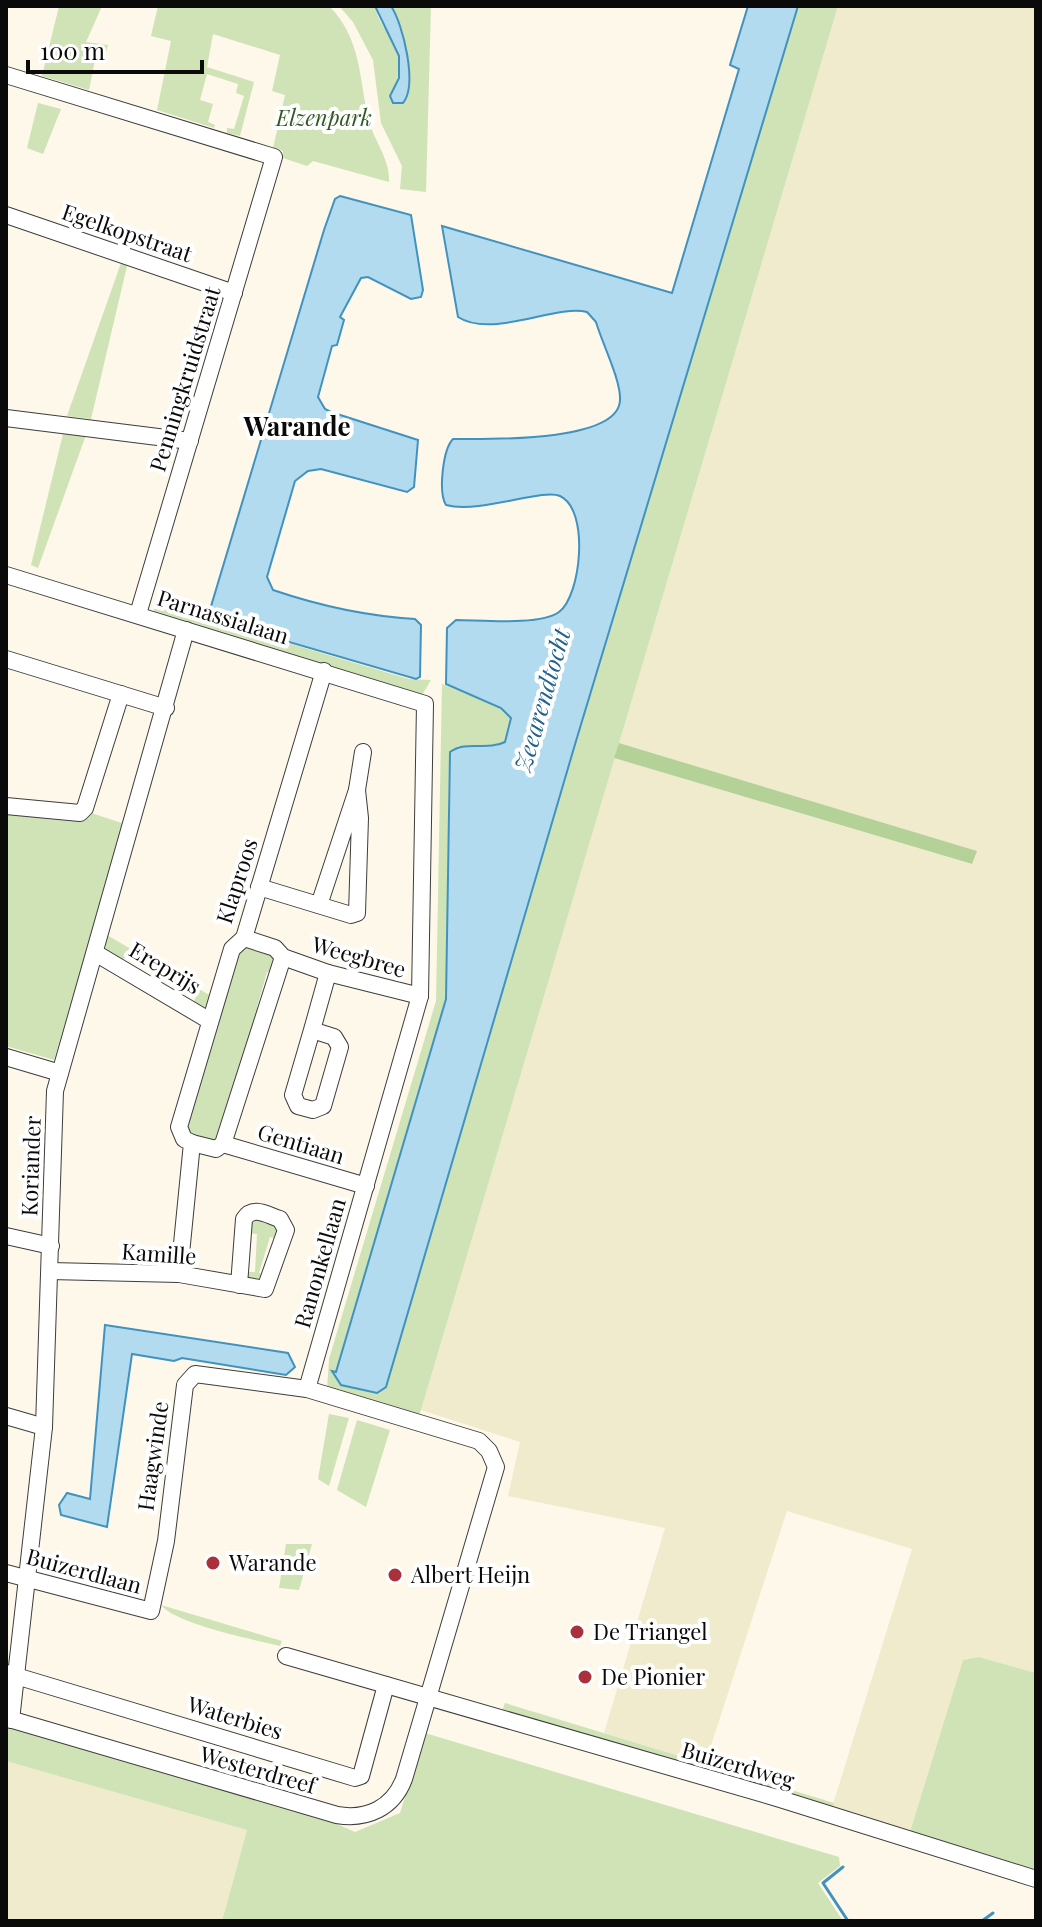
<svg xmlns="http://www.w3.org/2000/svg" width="1042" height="1927" font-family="'Playfair Display',serif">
<rect width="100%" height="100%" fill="#fdf8e9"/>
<g fill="#efebcc">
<path d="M 838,6 L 1036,6 L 1036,1673 L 979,1657 L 963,1660 L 909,1835 L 830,1814 L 912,1549 L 787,1511 L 705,1764 L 604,1733 L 665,1528 L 508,1496 L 520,1442 L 421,1410 L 614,758 L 971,864 L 976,851 L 619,743 Z"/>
<path d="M 6,1761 L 247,1830 L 222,1921 L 6,1921 Z"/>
</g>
<g fill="#cfe3b7">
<path d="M 59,6 L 102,6 L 86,42 L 108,45 L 106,52 L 97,50 L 89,90 L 42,76 Z"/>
<path d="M 158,6 L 329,6 C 361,38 359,77 368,117 C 373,141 390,157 389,182 L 313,161 L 307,166 L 283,158 L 283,151 L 273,148 L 285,95 L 272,91 L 280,55 L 213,34 L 207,67 L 254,82 L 240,136 L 227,133 L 227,128 L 234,129 L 244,96 L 236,93 L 238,84 L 207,74 L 200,100 L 213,104 L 208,122 L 215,125 L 214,128 L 157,110 L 171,41 L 151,36 Z"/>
<path d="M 339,6 L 375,6 C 381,38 415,47 393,89 L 409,88 L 406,49 L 391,6 L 431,6 L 426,192 L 400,189 L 402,166 L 381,123 L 373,60 L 353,22 Z"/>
<path d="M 798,6 L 838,6 L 421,1410 L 418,1417 L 327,1389 L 329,1359 L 436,1001 L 442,684 L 501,708 L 511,718 L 505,742 L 495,747 L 458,746 L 449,764 L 446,999 L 336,1372 L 332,1372 L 345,1386 L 377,1393 L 386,1387 L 576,741 Z"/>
<path d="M 38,103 L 61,109 L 43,154 L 27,148 Z"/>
<path d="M 121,263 L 127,266 L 91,419 L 67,416 Z"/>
<path d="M 63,434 L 86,435 L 38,568 L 31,565 Z"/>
<path d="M 156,604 L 409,679 L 431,680 L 422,695 L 153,614 Z"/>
<path d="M 88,812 L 125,824 L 54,1060 L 6,1046 L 6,813 Z"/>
<path d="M 107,935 L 211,996 L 207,1008 L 192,1005 L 196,997 L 126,956 L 121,963 L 105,952 Z"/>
<path d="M 240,945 L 269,951 L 275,959 L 271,972 L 267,972 L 257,1007 L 260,1009 L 224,1115 L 228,1116 L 214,1144 L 184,1131 Z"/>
<path d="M 257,1216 L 279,1225 L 278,1239 L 270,1237 L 259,1273 L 267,1276 L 263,1285 L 246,1282 L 246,1272 L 255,1272 L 257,1234 L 248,1233 L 248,1223 Z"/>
<path d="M 329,1414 L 349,1418 L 329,1486 L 318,1479 Z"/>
<path d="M 357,1420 L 390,1430 L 366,1507 L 337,1490 Z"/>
<path d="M 286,1544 L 312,1544 L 299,1590 L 279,1588 Z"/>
<path d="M 161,1605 L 282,1641 L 280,1646 C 252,1639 178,1625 161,1605 Z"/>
<path d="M 979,1657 L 1036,1673 L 1036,1874 L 909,1835 L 963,1660 Z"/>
<path d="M 505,1703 L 834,1803 L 830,1814 L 501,1714 Z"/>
<path d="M 6,1724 L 326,1819 L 355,1832 L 400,1813 L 425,1733 L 839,1857 L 840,1866 L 818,1883 L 843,1921 L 222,1921 L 247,1830 L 6,1761 Z"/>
</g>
<path fill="#b4d298" d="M 619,743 L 977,851 L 972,864 L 614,758 Z"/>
<g fill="#b3dbef" stroke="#4192be" stroke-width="2">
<path d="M 375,6 L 391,6 C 403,24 418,85 403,103 L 393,103 L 390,96 L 399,78 L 399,56 Z"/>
<path d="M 748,6 L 798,6 L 576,741 L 386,1387 L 377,1393 L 341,1385 L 332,1371 L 336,1372 L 446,999 L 450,752 C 466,740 487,751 505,742 L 511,718 L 501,708 L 446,684 L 447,628 L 456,620 C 480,620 540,626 559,612 C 581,596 590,510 560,496 C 543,488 480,514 446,505 C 438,492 443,449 453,439 C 485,439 619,443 620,400 C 621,380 602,343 596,322 L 587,312 C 555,304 492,339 458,317 L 442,226 L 672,293 L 739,69 L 730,65 Z"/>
<path d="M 340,196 L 411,215 L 423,290 L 421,297 L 411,299 L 368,277 L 361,278 L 340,317 L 344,320 L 337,345 L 332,346 L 318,397 L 325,409 L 331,412 L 418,440 L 414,487 L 407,492 L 321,469 L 308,471 L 295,481 L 267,577 L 273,590 C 320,606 366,616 415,619 L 421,625 L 420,677 L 416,679 L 224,623 L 212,619 L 209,613 L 324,230 L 335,199 Z"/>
<path d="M 105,1325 L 288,1353 L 295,1367 L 286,1375 L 182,1358 L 174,1361 L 132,1354 L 107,1527 L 61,1515 L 59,1505 L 67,1493 L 90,1499 Z"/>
</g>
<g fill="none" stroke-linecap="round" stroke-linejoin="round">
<g stroke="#4192be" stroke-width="3">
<path d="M 843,1867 L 823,1883 L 848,1921"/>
<path d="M 982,1921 L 993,1913"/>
</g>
<defs>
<g id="minor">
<path d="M 6,75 L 274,157 L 138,614"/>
<path d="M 6,215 L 234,293"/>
<path d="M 6,418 L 190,441"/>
<path d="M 6,575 L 425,704 L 420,996 L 307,1389"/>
<path d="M 6,659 L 166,708"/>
<path d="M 357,790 L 363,752"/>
<path d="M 6,806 L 80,813 L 85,808 L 121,694"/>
<path d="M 259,887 L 351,915 L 357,913 L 360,818 L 357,790 L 319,905"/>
<path d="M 244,938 L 275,948 L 283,957 L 328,973 L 420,996"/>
<path d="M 97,954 L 210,1021"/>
<path d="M 312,1030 L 293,1095 L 298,1106 L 313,1110 L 323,1106 L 340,1047 L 334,1037 L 312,1030 L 328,973"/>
<path d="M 6,1057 L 60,1073"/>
<path d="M 192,1143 L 216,1149 L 223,1144 L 283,957"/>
<path d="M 223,1144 L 366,1186"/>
<path d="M 6,1236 L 51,1246"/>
<path d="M 50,1271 L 179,1274 L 265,1289 L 286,1230 L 280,1219 C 267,1215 253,1205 244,1219 L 239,1285"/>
<path d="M 179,1274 L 192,1143 L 184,1139 L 179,1127 L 232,949 L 244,938 L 324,671"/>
<path d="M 6,1416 L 44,1427"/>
<path d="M 6,1573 L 151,1611 L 166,1541 L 185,1385 L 195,1374 L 307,1389 L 479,1441 L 489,1451 L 496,1467 L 404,1779 C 393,1808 367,1820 337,1815 L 6,1718"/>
<path d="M 286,1656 L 777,1798 L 1036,1879"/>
<path d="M 6,1673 L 355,1778 L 361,1776 L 386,1685"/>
<path d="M 11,1720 L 44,1427 L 55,1091 L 186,630"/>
</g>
</defs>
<use href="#minor" stroke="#3d3d3d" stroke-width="18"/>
<use href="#minor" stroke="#fff" stroke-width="16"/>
</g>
<g fill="#aa313c" stroke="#fff" stroke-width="3">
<circle cx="213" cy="1563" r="8"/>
<circle cx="395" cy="1575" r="8"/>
<circle cx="577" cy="1632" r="8"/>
<circle cx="585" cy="1677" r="8"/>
</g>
<g text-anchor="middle" stroke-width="8" stroke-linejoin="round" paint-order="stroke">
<g font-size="22" font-style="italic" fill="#305922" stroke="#fff">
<text x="324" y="126">Elzenpark</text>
</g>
<g font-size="22" fill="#0a0a0a" stroke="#fff">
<text transform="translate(127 233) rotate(19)" y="8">Egelkopstraat</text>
<text transform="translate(185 379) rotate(-73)" y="8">Penningkruidstraat</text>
<text transform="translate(223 617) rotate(17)" y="8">Parnassialaan</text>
<text transform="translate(237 881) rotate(-72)" y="8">Klaproos</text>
<text transform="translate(359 957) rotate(16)" y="8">Weegbree</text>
<text transform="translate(165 968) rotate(31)" y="8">Ereprijs</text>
<text transform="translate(301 1144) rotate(17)" y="8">Gentiaan</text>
<text transform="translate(31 1166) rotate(-88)" y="8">Koriander</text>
<text transform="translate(159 1254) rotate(4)" y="8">Kamille</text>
<text transform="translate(320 1263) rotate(-74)" y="8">Ranonkellaan</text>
<text transform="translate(153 1456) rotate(-82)" y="8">Haagwinde</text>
<text transform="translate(84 1571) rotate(15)" y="8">Buizerdlaan</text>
<text transform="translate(235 1718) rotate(17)" y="8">Waterbies</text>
<text transform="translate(738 1765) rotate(16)" y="8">Buizerdweg</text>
<text transform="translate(258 1770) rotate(16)" y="8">Westerdreef</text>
</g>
<g font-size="22" fill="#0a0a0a" stroke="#fff" text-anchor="start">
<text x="229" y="1571">Warande</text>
<text x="411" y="1583">Albert Heijn</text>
<text x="593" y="1640">De Triangel</text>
<text x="601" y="1685">De Pionier</text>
</g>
<g font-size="24" font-style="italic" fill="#21638d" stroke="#fff">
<text transform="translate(543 700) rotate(-74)" y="8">Zeearendtocht</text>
</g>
<g font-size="26" font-weight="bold" fill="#0a0a0a" stroke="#fff">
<text x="297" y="436">Warande</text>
</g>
</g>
<rect width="1042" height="1927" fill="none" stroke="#0a0a0a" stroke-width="16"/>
<path d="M28 60v12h174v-12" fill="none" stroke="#0a0a0a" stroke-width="4"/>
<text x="40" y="60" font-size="24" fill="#0a0a0a" stroke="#ffffff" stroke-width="6" paint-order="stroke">100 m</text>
</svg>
